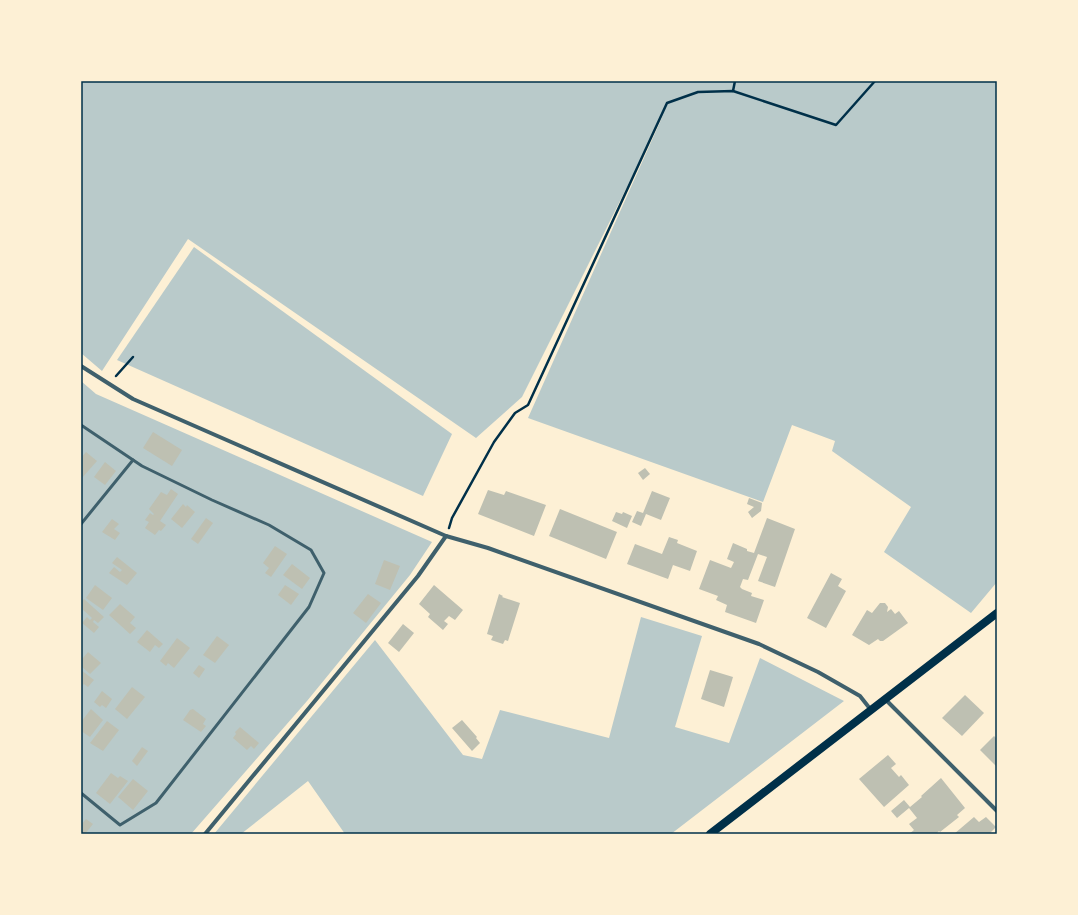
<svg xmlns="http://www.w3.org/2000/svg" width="1078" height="915" font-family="'Fira Sans Condensed',sans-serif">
<rect width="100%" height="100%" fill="#fdf0d5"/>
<g fill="#b9caca">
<path d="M 81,81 L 997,81 L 997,582 L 971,613 L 884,552 L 911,507 L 832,451 L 835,441 L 792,425 L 763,502 L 528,418 L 664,113 L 522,397 L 476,438 L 188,239 L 102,371 L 81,353 Z"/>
<path d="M 194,247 L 452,434 L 423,496 L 117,360 Z"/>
<path d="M 81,381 L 96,394 L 432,542 L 410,575 L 307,701 L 191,834 L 81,834 Z"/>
<path d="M 641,617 L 702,636 L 675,727 L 729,743 L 760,658 L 844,701 L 671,834 L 345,834 L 308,781 L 241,834 L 214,834 L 375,640 L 463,755 L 482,759 L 500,710 L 609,738 Z"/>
</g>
<g fill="#bec0b2">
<path d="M 153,432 L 182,450 L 172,466 L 143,448 Z"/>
<path d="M 86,452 L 97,461 L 81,479 L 81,458 Z"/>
<path d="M 105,462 L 116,471 L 105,485 L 94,477 Z"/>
<path d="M 645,468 L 650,474 L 643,480 L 638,473 Z"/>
<path d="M 171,489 L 178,494 L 160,521 L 166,525 L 161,531 L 159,530 L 155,535 L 145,528 L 149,522 L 145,520 L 150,513 L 153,515 L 154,514 L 149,509 L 161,492 L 167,495 Z"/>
<path d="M 488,490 L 504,495 L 506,491 L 546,505 L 534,536 L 478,514 Z"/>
<path d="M 652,491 L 670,498 L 661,520 L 646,514 L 641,526 L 632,522 L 637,511 L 643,513 Z"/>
<path d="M 749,498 L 762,503 L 761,511 L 752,518 L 748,512 L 754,507 L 747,504 Z"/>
<path d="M 183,504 L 186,507 L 187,505 L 195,512 L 182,528 L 171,519 Z"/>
<path d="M 560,509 L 617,532 L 606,559 L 549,536 Z"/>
<path d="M 616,512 L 622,514 L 623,512 L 632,516 L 627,528 L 612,521 Z"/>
<path d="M 206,518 L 213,523 L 198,544 L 191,539 Z"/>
<path d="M 767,518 L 795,529 L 775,587 L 758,581 L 767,557 L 758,554 L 748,580 L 743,579 L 740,587 L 742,589 L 752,593 L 751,596 L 764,600 L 756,623 L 725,612 L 727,605 L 716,600 L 718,596 L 699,589 L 710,560 L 731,568 L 734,562 L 727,559 L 733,543 L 747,549 L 747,551 L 754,553 Z"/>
<path d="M 112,519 L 119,524 L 114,529 L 120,533 L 115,540 L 102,532 Z"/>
<path d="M 669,537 L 678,540 L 677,543 L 697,551 L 690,571 L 673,565 L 668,579 L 627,564 L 635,544 L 662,554 Z"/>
<path d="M 275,546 L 287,554 L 271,577 L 265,573 L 269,568 L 263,563 Z"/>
<path d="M 117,557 L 137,573 L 127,585 L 109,573 L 114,567 L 120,572 L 122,570 L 112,563 Z"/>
<path d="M 384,560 L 400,566 L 390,590 L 375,584 Z"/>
<path d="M 292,564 L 310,578 L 302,589 L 283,575 Z"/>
<path d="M 831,573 L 842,579 L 838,586 L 846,591 L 826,628 L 807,618 Z"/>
<path d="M 95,585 L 112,598 L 103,610 L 86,598 Z"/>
<path d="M 285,585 L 299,594 L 291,605 L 278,595 Z"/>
<path d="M 434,585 L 463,610 L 455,620 L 449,616 L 444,621 L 448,624 L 443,630 L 428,617 L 430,614 L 419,604 Z"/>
<path d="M 368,594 L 381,603 L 366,623 L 353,613 Z"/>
<path d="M 499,594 L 503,596 L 502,597 L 520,603 L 508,641 L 505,640 L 503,644 L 491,640 L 493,636 L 487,634 Z"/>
<path d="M 84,599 L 104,617 L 98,623 L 94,620 L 93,622 L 99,627 L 94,633 L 82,623 L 87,617 L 90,620 L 92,618 L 81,608 L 81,602 Z"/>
<path d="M 880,603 L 885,603 L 888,607 L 887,612 L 891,609 L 895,614 L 899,611 L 908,623 L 883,641 L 880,641 L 878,639 L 869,645 L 852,635 L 867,610 L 872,613 Z"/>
<path d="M 120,604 L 135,617 L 130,623 L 136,628 L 130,634 L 109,615 Z"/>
<path d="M 403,624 L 414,633 L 399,652 L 388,643 Z"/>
<path d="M 147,630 L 163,644 L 159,648 L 155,645 L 150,652 L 137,642 Z"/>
<path d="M 217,636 L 229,645 L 215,663 L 203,655 Z"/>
<path d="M 177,638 L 190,648 L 174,668 L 168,663 L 166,666 L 160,661 Z"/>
<path d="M 88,652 L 101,663 L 90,674 L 81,666 L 81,656 L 83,658 Z"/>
<path d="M 199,665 L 205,669 L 199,678 L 193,673 Z"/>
<path d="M 81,670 L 94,680 L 88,687 L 84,684 L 81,687 Z"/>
<path d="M 710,670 L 733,677 L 724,707 L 701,699 Z"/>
<path d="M 132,687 L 145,697 L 127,719 L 115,709 Z"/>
<path d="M 102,691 L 112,699 L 106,708 L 102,705 L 100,707 L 94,702 Z"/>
<path d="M 965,695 L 984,713 L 962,736 L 942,718 Z"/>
<path d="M 91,709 L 103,720 L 90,737 L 81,731 L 81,722 Z"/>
<path d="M 193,709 L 206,719 L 203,724 L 206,726 L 201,732 L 183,720 L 190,710 Z"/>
<path d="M 462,720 L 477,737 L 476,738 L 480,743 L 472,751 L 452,728 Z"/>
<path d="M 107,721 L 119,730 L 103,751 L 90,743 Z"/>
<path d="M 240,727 L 259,743 L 254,749 L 251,746 L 247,750 L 233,738 L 236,734 L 235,732 Z"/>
<path d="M 994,736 L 997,739 L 997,767 L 980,750 Z"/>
<path d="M 142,747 L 148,751 L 137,766 L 132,761 Z"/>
<path d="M 888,755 L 896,764 L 891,768 L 899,777 L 901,775 L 909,785 L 884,807 L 859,779 Z"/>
<path d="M 111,773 L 118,778 L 120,776 L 128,781 L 110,804 L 96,793 Z"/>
<path d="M 941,778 L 965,808 L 957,815 L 959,817 L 940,832 L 939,831 L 936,834 L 909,834 L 914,830 L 909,824 L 917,818 L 909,808 L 897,818 L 891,811 L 904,800 L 910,807 L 922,797 L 921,796 Z"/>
<path d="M 133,779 L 148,791 L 133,810 L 118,797 Z"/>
<path d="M 974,817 L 979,822 L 986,817 L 996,827 L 989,834 L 954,834 Z"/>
<path d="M 86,819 L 93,824 L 85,834 L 81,834 L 81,825 Z"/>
</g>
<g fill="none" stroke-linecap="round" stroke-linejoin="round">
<g stroke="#003049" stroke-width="2.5">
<path d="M 733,91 L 735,81"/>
<path d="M 116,376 L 133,357"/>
<path d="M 449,528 L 452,518 L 494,442 L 515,413 L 528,405 L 667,103 L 698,92 L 733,91 L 836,125 L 875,81"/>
</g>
<g stroke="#3f606c" stroke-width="3">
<path d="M 81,425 L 142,466 L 212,500 L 269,525 L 311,550 L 324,573 L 309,607 L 156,803 L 120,825 L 81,793"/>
<path d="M 81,524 L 133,460"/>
</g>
<g stroke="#3f606c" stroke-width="4">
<path d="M 81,366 L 133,399 L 446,536 L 488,548 L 759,644 L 818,672 L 860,696 L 871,710"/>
<path d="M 885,699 L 997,811"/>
<path d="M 205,834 L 418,576 L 446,536"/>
</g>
<path stroke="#003049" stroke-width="8" d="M 710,834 L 997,613"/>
</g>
<rect width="1078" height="915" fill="none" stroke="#fdf0d5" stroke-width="164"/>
<rect x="82" y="82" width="914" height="751" fill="none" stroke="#003049" stroke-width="1.5"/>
</svg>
